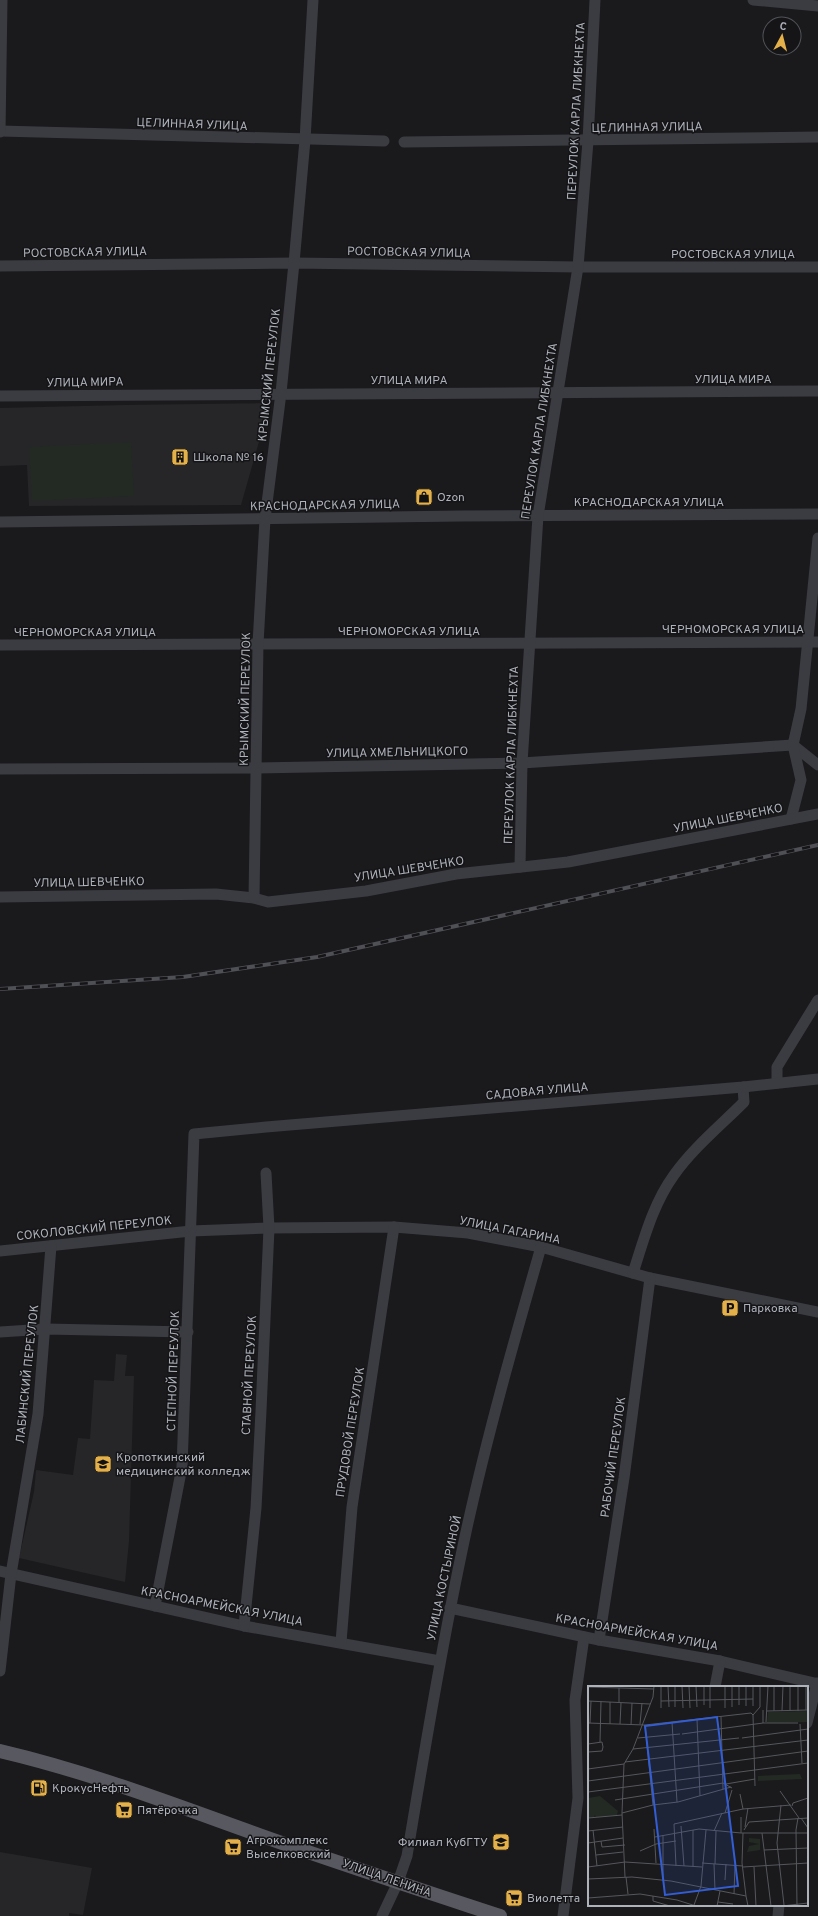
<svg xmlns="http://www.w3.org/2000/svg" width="818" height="1916" font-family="Overpass,sans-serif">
<rect width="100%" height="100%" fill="#1a1a1c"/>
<g fill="#262629">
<path d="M 270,403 L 241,505 L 29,506 L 27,465 L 0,466 L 0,408 L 125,405 Z"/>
<path d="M 116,1354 L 127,1355 L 125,1376 L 134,1376 L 129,1541 L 125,1582 L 19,1558 L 34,1492 L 36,1470 L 73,1475 L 78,1438 L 90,1439 L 94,1380 L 114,1381 Z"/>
<path d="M 0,1852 L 92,1868 L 83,1915 L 69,1913 L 69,1916 L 0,1916 Z"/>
</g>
<path fill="#222a23" d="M 131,442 L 134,496 L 32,501 L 29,447 Z"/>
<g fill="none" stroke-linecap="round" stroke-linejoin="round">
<g stroke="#3b3c41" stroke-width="11">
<path d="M 753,0 L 818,6"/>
<path d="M 0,131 L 384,141"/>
<path d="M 0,132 L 2,0"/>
<path d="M 404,142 L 818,137"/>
<path d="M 0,266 L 294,263 L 578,267 L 818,267"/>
<path d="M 0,396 L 818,391"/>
<path d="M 0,522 L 461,516 L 818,514"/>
<path d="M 0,645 L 818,642"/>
<path d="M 0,769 L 257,768 L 522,763 L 793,745 L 818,765"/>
<path d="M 791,819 L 801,780 L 793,745 L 801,709 L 818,538"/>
<path d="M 520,867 L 522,763 L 538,516 L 578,267 L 588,141 L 595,0"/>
<path d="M 0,897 L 216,894 L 254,898 L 268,902 L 366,891 L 456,874 L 568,862 L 818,814"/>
<path d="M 254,898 L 258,644 L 265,519 L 281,393 L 294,263 L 305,140 L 313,0"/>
<path d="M 777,1083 L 777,1067 L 818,1000"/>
<path d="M 0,1251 L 191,1231 L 269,1228 L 394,1227 L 468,1233 L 541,1247 L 650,1278 L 818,1312"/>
<path d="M 633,1273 C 644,1239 653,1204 674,1175 C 693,1148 721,1125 744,1102 L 743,1087"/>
<path d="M 0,1332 L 46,1329 L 188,1332"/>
<path d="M 0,1571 L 244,1626 L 440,1661"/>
<path d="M 155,1606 L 182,1467 L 194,1134 L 266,1127 L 743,1087 L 818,1079"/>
<path d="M 450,1608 L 599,1640 L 720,1661 L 818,1684"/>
<path d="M 244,1626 L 256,1508 L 261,1411 L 269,1228 L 266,1173"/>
<path d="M 599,1640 L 624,1478 L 650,1278"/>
<path d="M 341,1642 L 352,1507 L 394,1227"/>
<path d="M 0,1671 L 11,1574 L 38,1414 L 51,1246"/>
<path d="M 715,1687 L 720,1661"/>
<path d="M 807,1723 L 817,1683"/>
<path d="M 382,1916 L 398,1882 L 407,1856 C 425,1748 443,1639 466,1532 C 487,1436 514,1341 541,1247"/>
<path d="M 563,1916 L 578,1798 L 575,1700 L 584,1637"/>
<path d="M 778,1916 L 779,1905"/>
</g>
<path stroke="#585960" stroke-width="14" d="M 0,1751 C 90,1772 175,1805 262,1836 C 341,1864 421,1890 500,1916"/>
<defs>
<path id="rail" d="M 0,989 L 183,977 L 317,957 L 818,845"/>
</defs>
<use href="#rail" stroke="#4f5056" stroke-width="4"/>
<use href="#rail" stroke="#151517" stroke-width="2.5" stroke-dasharray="8" stroke-linecap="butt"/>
</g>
<defs>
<symbol id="building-square" viewBox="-11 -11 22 22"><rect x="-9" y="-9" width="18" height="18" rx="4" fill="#e4b04a" stroke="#151517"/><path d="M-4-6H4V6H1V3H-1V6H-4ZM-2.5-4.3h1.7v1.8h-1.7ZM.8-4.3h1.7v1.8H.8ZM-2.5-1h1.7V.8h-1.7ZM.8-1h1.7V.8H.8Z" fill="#111"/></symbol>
<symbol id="shop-square" viewBox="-11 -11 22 22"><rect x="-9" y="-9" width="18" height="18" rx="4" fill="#e4b04a" stroke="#151517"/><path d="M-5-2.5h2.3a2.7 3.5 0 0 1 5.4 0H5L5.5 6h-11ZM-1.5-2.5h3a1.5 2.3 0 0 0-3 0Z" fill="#111"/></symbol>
<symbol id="parking-square" viewBox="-11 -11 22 22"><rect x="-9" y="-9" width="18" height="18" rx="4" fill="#e4b04a" stroke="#151517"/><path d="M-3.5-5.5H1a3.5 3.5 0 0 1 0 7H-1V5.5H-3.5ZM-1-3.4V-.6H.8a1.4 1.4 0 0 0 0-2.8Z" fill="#111"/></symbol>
<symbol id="university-square" viewBox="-11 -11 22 22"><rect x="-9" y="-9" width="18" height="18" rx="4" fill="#e4b04a" stroke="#151517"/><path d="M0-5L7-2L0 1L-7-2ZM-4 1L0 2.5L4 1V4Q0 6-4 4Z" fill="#111"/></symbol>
<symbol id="fuel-square" viewBox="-11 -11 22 22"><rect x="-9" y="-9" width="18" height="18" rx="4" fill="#e4b04a" stroke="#151517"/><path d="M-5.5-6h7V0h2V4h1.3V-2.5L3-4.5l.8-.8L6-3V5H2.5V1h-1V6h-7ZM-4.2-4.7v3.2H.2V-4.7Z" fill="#111"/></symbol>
<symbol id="supermarket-square" viewBox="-11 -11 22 22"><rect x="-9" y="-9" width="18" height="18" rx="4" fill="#e4b04a" stroke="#151517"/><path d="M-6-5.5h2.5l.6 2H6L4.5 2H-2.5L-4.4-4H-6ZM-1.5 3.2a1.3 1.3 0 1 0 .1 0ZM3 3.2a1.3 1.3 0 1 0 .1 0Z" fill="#111"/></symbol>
</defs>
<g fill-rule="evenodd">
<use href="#building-square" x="170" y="447" width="20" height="20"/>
<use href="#shop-square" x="414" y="487" width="20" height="20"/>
<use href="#parking-square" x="720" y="1298" width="20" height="20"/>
<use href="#university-square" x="93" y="1454" width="20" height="20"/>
<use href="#fuel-square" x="29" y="1778" width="20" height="20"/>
<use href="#supermarket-square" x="114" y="1800" width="20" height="20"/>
<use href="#university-square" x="491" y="1832" width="20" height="20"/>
<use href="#supermarket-square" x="223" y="1837" width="20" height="20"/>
<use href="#supermarket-square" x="504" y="1888" width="20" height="20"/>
</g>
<g text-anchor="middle" stroke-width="3" stroke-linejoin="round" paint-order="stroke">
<g font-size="12" fill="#aeb2bb" stroke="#151517">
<text transform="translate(576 111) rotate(-87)" y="4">ПЕРЕУЛОК КАРЛА ЛИБКНЕХТА</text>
<text transform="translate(192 124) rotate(2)" y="4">ЦЕЛИННАЯ УЛИЦА</text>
<text transform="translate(647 127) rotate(-1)" y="4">ЦЕЛИННАЯ УЛИЦА</text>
<text transform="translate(85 252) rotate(-1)" y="4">РОСТОВСКАЯ УЛИЦА</text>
<text transform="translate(409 252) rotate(1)" y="4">РОСТОВСКАЯ УЛИЦА</text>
<text x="733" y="258">РОСТОВСКАЯ УЛИЦА</text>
<text transform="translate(269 375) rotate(-84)" y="4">КРЫМСКИЙ ПЕРЕУЛОК</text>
<text x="733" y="383">УЛИЦА МИРА</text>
<text x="409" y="384">УЛИЦА МИРА</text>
<text transform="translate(85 382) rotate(-1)" y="4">УЛИЦА МИРА</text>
<text transform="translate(539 431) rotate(-81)" y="4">ПЕРЕУЛОК КАРЛА ЛИБКНЕХТА</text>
<text x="649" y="506">КРАСНОДАРСКАЯ УЛИЦА</text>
<text transform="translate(325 505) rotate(-1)" y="4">КРАСНОДАРСКАЯ УЛИЦА</text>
<text x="733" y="633">ЧЕРНОМОРСКАЯ УЛИЦА</text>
<text x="409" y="635">ЧЕРНОМОРСКАЯ УЛИЦА</text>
<text x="85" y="636">ЧЕРНОМОРСКАЯ УЛИЦА</text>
<text transform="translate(245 699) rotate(-89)" y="4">КРЫМСКИЙ ПЕРЕУЛОК</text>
<text transform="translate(397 752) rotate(-1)" y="4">УЛИЦА ХМЕЛЬНИЦКОГО</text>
<text transform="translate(511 755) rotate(-88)" y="4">ПЕРЕУЛОК КАРЛА ЛИБКНЕХТА</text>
<text transform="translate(728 818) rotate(-11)" y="4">УЛИЦА ШЕВЧЕНКО</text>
<text transform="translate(409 869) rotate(-9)" y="4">УЛИЦА ШЕВЧЕНКО</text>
<text transform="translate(89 882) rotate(-1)" y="4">УЛИЦА ШЕВЧЕНКО</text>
<text transform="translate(537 1091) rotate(-5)" y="4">САДОВАЯ УЛИЦА</text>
<text transform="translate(94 1228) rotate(-6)" y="4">СОКОЛОВСКИЙ ПЕРЕУЛОК</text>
<text transform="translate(510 1230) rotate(11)" y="4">УЛИЦА ГАГАРИНА</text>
<text transform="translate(173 1371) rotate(-88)" y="4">СТЕПНОЙ ПЕРЕУЛОК</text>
<text transform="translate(27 1374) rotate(-84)" y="4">ЛАБИНСКИЙ ПЕРЕУЛОК</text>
<text transform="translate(249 1375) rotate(-87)" y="4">СТАВНОЙ ПЕРЕУЛОК</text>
<text transform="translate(350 1432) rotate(-81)" y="4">ПРУДОВОЙ ПЕРЕУЛОК</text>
<text transform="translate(613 1457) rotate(-82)" y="4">РАБОЧИЙ ПЕРЕУЛОК</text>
<text transform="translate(444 1578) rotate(-78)" y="4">УЛИЦА КОСТЫРИНОЙ</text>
<text transform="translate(222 1606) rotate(11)" y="4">КРАСНОАРМЕЙСКАЯ УЛИЦА</text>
<text transform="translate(637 1632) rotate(10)" y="4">КРАСНОАРМЕЙСКАЯ УЛИЦА</text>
<text transform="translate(387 1878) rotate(19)" y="4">УЛИЦА ЛЕНИНА</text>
</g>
<g font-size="12" fill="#aeb2bb" stroke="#151517" text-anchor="start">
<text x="193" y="461">Школа № 16</text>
<text x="437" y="501">Ozon</text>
<text x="743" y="1312">Парковка</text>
<text x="116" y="1461">Кропоткинский<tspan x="116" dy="14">медицинский колледж</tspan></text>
<text x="52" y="1792">КрокусНефть</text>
<text x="137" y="1814">Пятёрочка</text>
<text x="246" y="1844">Агрокомплекс<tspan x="246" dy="14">Выселковский</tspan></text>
<text x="488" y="1846" text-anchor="end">Филиал КубГТУ</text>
<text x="527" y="1902">Виолетта</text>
</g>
</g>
<g transform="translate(588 1686)">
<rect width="220" height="220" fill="#1a1a1c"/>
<path d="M 220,25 L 220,36 L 179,37 L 180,26 ZM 212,88 L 214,93 L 170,95 L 170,90 ZM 12,110 L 30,125 L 29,129 L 8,131 L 7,129 L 6,131 L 0,131 L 0,112 ZM 161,152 L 172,153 L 172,164 L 159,166 L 161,160 L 171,158 L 161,156 Z" fill="#222a23"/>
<path fill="none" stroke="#55575c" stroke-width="1" d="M 73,0 L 73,22M 80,0 L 81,21M 87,0 L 87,21M 94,0 L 95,22M 101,0 L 102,22M 108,0 L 109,21M 116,0 L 116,19M 122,0 L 122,22M 137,0 L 137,22M 144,0 L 144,21M 151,0 L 151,19M 158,0 L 158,20M 165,0 L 165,20M 0,1 L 66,3M 0,15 L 62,18M 73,15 L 165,13M 31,17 L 31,2M 218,24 L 218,0M 179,25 L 220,24M 186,25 L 186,0M 194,25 L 195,0 L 197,0M 202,25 L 202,0M 210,25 L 210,0M 133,31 L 135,103M 109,33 L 112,110M 84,36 L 89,116M 178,36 L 180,0M 0,37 L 57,39 L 163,27 L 165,29M 2,37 L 3,15M 175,37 L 175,24M 22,38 L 22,16M 32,38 L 33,17M 52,38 L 54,17M 212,38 L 214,77M 43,39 L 44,17M 57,39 L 65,119M 94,48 L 175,37 L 210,37M 50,52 L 92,48M 154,52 L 220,43M 12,56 L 13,15M 0,58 L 14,56 L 15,61 L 14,65 L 0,66M 45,63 L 151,52M 37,76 L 220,54M 0,83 L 36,78M 0,95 L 220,65M 138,98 L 167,93M 167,100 L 165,29 L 172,21 L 172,0M 192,105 L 211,132M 0,106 L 220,77M 152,108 L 155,123M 27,114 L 135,97 L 144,102M 193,119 L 189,157 L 196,219M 204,120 L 205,117 L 220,112M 34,127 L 65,119 L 90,116 L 143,101M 137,127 L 144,104M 153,131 L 153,147M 0,132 L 34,129M 213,132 L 220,142M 93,140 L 96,180M 157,141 L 160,122M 66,143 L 68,177M 5,144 L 9,180M 156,144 L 161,136 L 220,132M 0,145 L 35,141M 126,145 L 134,127M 155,147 L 154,177 L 158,210M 174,147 L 183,220M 75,149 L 75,194M 67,151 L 111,143 L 153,147 L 220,147M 13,155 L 14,161 L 37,159M 0,157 L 35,152M 176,164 L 220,162M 52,165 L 68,158 L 88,155M 8,169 L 35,166M 37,176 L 114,181M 114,177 L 155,180M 126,178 L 127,204M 127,178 L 128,145M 88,180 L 86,138 L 155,123 L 203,119M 0,181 L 37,176M 105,181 L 105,144M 155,181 L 220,177M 166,181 L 168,220M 37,191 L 34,127 L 36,78 L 45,63 L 65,11 L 66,0M 38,191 L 40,208M 0,193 L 44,191 L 83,195 L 158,210 L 160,220M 137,194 L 138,178M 146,208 L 147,179M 65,210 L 65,215 L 82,220M 0,212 L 52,208 L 89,214 L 108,220M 130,216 L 145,218M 106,219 L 113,200 L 118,144M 129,220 L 132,205M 194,220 L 220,217M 209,220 L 208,144 L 210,132"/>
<path fill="#335dd4" fill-opacity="0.15" stroke="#335dd4" stroke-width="2" d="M 129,31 L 150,200 L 77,209 L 57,40 Z"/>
<rect width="220" height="220" fill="none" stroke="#aeb2bb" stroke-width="2"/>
</g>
<g transform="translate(782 36) rotate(7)"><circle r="19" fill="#151517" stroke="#525459"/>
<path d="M0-3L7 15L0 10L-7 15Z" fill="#e4b04a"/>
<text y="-6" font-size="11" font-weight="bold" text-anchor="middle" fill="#aeb2bb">С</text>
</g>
</svg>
